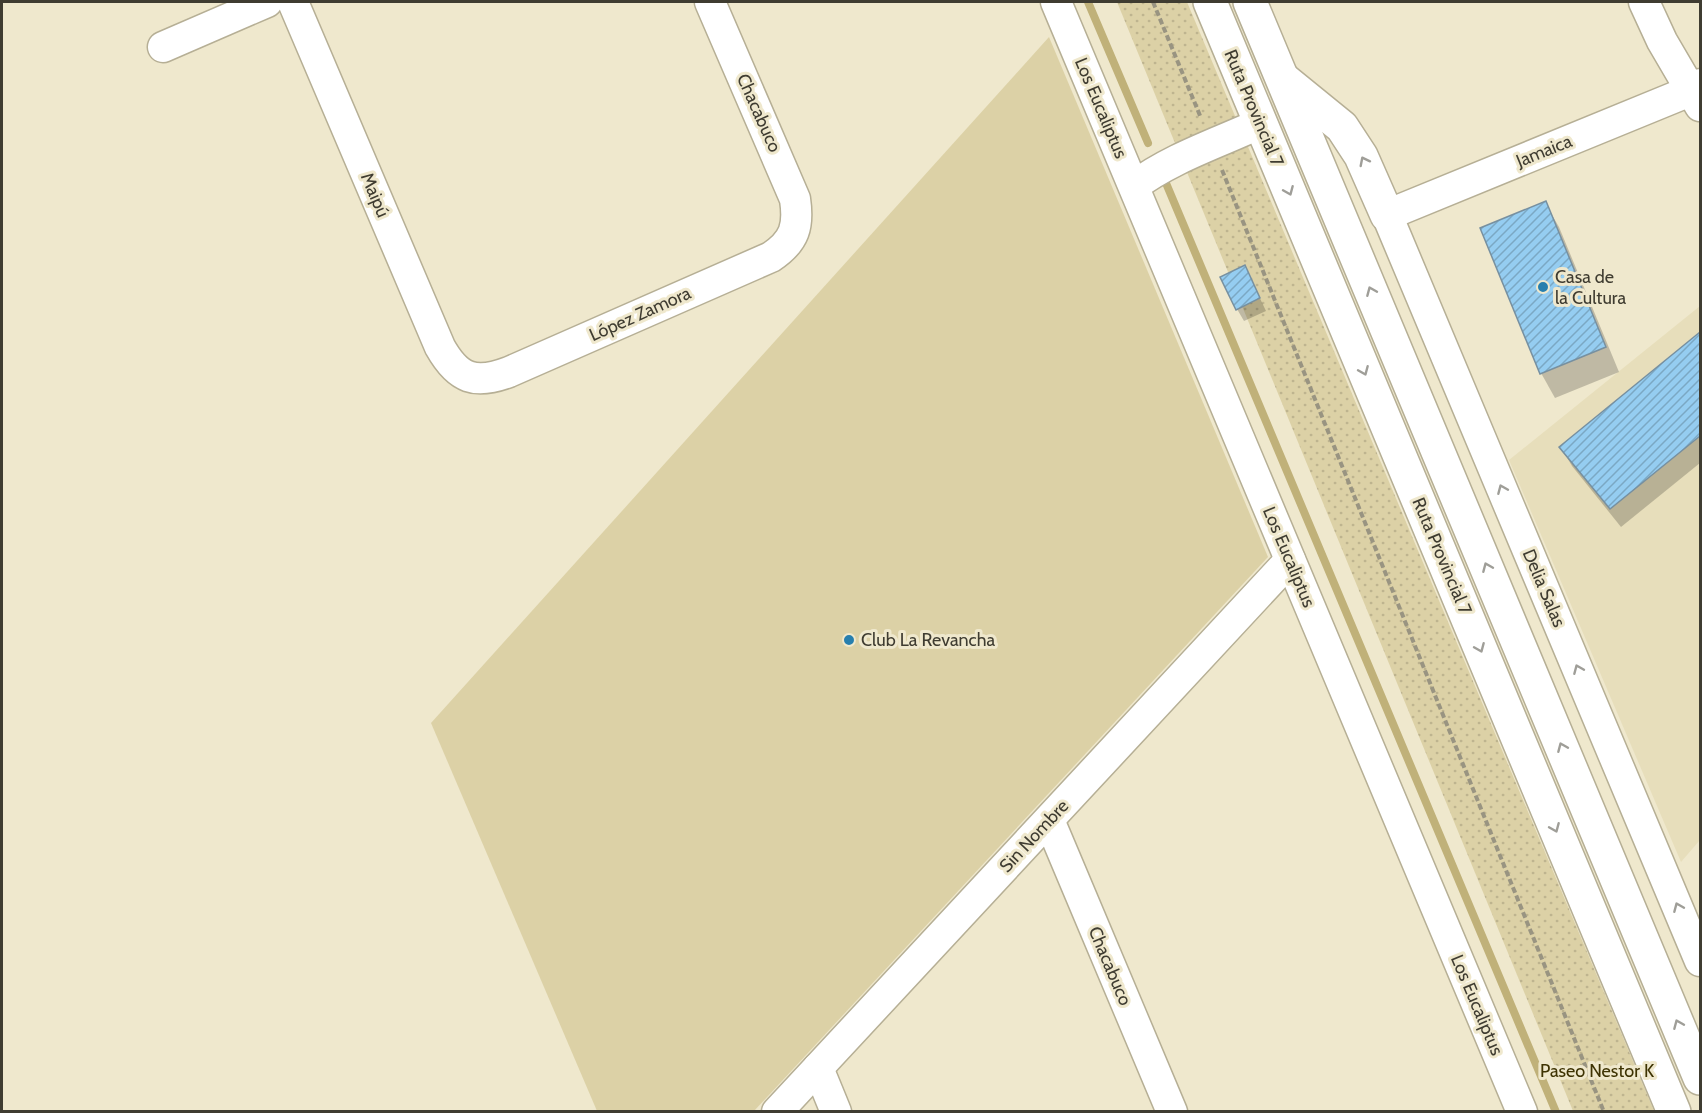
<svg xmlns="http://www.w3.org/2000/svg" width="1702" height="1113" font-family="Cabin,sans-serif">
<defs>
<pattern id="park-dots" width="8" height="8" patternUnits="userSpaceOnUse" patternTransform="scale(1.5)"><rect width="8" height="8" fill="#dcd1a6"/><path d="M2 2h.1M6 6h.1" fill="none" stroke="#beb48f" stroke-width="1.8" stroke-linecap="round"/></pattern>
<pattern id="building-hatch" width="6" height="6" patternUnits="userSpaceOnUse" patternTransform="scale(1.5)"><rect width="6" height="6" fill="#95cdf1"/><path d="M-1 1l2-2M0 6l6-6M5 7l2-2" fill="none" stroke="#7ba8c4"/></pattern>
</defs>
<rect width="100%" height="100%" fill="#efe8cd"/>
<path fill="#e7debb" d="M 1700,306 L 1700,840 L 1681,862 L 1509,460 Z"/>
<path fill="#dcd1a6" d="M 1049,37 L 1268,557 L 754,1111 L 597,1111 L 431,723 Z"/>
<path fill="url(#park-dots)" d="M 1117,2 L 1187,2 L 1654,1111 L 1573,1111 Z"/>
<g fill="#0003">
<path d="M 1545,203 L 1559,227 L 1619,372 L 1555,398 L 1541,373 Z"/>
<path d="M 1245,267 L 1266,311 L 1244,321 L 1237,309 Z"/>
<path d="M 1700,334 L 1700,463 L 1621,527 L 1572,466 L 1561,447 Z"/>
</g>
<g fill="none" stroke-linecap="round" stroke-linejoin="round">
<g stroke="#c0b179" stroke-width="8">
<path d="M 1088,2 L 1148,143"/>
<path d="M 1163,176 L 1556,1112"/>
</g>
</g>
<g fill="url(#building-hatch)" stroke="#7790a0" stroke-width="1.5">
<path d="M 1546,201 L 1606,347 L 1540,374 L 1480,228 Z"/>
<path d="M 1245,265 L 1260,298 L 1236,310 L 1220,277 Z"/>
<path d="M 1700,332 L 1700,436 L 1610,509 L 1559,447 Z"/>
</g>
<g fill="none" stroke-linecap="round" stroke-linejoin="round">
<defs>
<g id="minor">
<path d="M 293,2 L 440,347 C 458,379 475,385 509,372 L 771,257 C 795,241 799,226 795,199 L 710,2"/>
<path d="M 1056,2 L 1522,1112"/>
<path d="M 1644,2 L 1662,41 L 1700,106"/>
<path d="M 163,47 L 267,2"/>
<path d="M 1700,84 L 1690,91 L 1387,215 L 1700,961"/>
<path d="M 1134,186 C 1171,158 1218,143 1261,123"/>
<path d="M 1049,820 L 1172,1112"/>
<path d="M 818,1068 L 836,1112"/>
<path d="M 777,1112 L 1290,560"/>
</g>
<g id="trunk">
<path d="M 1210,2 L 1674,1112"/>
<path d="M 1250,2 L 1700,1078"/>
<path d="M 1283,79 L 1342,127 L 1361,156 L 1387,215"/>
</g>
</defs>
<use href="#minor" stroke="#b6af95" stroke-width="33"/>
<use href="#trunk" stroke="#b6af95" stroke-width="36"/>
<g stroke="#999481" stroke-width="4" stroke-dasharray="6 3" stroke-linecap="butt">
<path d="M 1153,2 L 1201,118"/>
<path d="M 1222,170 L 1604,1112"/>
</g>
<use href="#minor" stroke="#fff" stroke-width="30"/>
<use href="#trunk" stroke="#fff" stroke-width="33"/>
</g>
<defs><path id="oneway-chevron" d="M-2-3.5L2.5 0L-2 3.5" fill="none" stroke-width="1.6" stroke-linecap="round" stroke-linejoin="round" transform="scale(1.5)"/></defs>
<g stroke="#9f9e98">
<use href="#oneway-chevron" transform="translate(1364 161) rotate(-117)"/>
<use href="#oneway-chevron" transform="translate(1289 191) rotate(67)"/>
<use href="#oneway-chevron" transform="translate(1371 291) rotate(-113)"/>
<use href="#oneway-chevron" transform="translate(1364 371) rotate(67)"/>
<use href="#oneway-chevron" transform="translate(1502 489) rotate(-113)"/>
<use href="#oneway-chevron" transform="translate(1487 567) rotate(-113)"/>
<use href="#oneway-chevron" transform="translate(1480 648) rotate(67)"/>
<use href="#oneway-chevron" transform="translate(1578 669) rotate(-113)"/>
<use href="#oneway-chevron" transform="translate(1562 747) rotate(-113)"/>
<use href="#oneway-chevron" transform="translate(1555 828) rotate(67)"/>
<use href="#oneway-chevron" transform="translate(1678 907) rotate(-113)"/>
<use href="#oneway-chevron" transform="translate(1678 1024) rotate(-113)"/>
</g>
<g fill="#277fae" stroke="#efe8cd" stroke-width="2">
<circle cx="1543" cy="287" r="6"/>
<circle cx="849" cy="640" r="6"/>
</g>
<g text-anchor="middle" stroke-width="6" stroke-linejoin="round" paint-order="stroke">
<g font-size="18" fill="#3f3c31" stroke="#efe8cd">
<text transform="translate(1101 108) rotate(67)" y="6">Los Eucaliptus</text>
<text transform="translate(1254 108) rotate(67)" y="6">Ruta Provincial 7</text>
<text transform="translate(759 113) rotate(66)" y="6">Chacabuco</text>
<text transform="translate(1544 151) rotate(-22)" y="6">Jamaica</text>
<text transform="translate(375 195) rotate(67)" y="6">Maipú</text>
<text transform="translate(640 314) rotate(-24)" y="6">López Zamora</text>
<text transform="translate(1442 556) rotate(67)" y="6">Ruta Provincial 7</text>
<text transform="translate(1289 557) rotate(67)" y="6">Los Eucaliptus</text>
<text transform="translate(1544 588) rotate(67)" y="6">Delia Salas</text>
<text transform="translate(1034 836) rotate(-47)" y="6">Sin Nombre</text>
<text transform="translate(1110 966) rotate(67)" y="6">Chacabuco</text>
<text transform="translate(1477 1005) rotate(67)" y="6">Los Eucaliptus</text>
</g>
<g font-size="18" fill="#3f3c31" stroke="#efe8cd" text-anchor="start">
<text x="1555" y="283">Casa de<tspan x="1555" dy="21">la Cultura</tspan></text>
<text x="861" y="646">Club La Revancha</text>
</g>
<g font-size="18" fill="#3e3303" stroke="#efe8cd">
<text x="1597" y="1077">Paseo Nestor K</text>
</g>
</g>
<rect width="1702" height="1113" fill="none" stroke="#3f3c31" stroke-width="6"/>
</svg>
